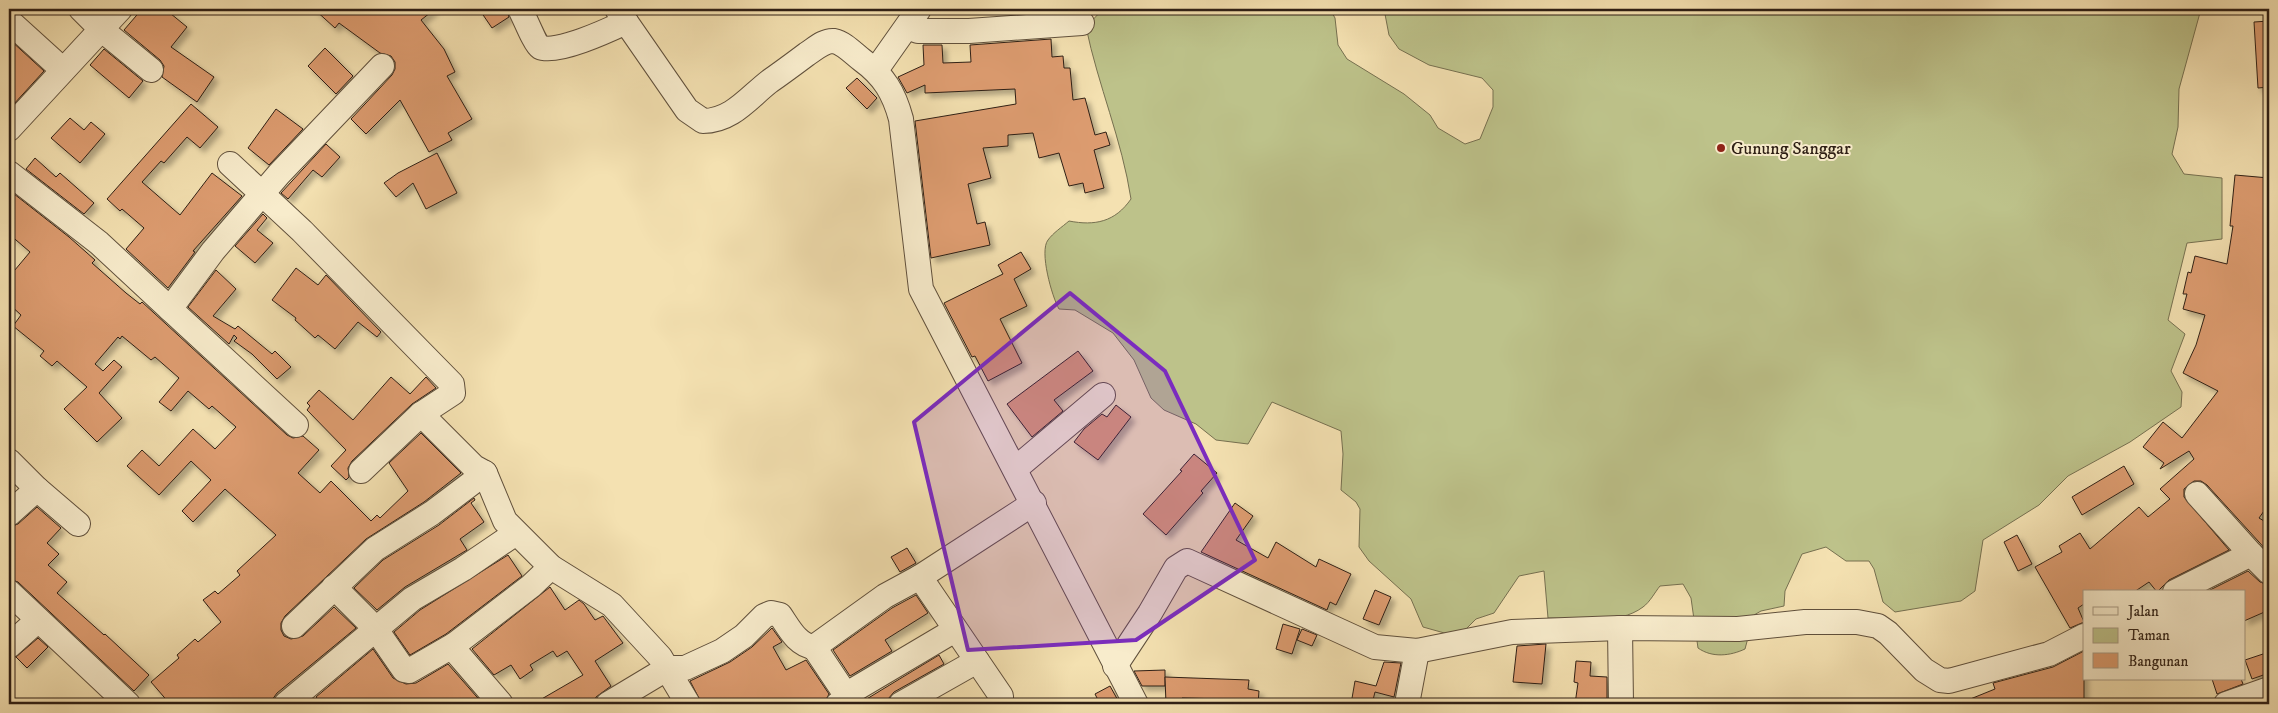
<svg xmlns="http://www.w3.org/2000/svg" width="2278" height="713" font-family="'IM FELL DW Pica',serif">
<defs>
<filter id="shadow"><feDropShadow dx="4.5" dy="4.5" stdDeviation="2.5" flood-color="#0004"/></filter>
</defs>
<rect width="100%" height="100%" fill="#f4e1b1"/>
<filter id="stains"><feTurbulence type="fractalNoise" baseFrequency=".004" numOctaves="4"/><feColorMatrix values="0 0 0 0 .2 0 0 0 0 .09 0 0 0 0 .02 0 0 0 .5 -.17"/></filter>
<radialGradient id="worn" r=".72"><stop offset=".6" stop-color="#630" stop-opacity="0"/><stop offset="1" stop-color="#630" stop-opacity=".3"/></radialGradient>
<path fill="#bdc28a" stroke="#767050" d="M 1103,9 L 1330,9 L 1335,18 L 1338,45 L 1347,59 L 1404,94 L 1430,115 L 1438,128 L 1465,144 L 1480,139 L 1493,107 L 1493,90 L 1482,78 L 1429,65 L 1399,49 L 1389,35 L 1384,9 L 2201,9 L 2179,89 L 2178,127 L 2172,154 L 2184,174 L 2222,178 L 2222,239 L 2187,243 L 2168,320 L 2185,334 L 2171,371 L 2182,392 L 2181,407 L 2130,442 L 2068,476 L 2039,505 L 1983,540 L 1975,591 L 1961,601 L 1895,612 L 1883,602 L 1874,569 L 1869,561 L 1846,561 L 1826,547 L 1802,554 L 1785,591 L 1784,606 L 1761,611 L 1754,615 L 1745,649 C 1730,656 1712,658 1698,648 L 1691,598 L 1683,584 L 1660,586 C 1655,592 1650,602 1643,607 C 1618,626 1577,618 1548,618 L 1544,571 L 1519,576 L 1494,613 L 1476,619 L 1465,630 L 1448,634 L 1423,627 L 1411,599 L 1369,561 L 1359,547 L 1360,509 L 1356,502 L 1341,490 L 1343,454 L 1341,431 L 1272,402 L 1248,444 L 1216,440 L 1196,424 L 1164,410 L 1151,398 L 1134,360 L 1113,333 L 1075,310 L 1059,309 C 1052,297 1039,251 1048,240 C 1053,233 1062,227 1069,221 C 1095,226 1115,222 1131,199 C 1122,140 1098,85 1086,27 Z"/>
<g fill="#dd9c6f" stroke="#2e1f15" filter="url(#shadow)">
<path d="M 142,9 L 165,9 L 187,27 L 171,47 L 214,77 L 197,102 L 162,77 L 164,66 L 160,60 L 124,30 Z"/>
<path d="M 314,9 L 435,9 L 421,20 L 444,49 L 455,72 L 447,76 L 472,119 L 448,133 L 452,140 L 429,152 L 400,100 L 366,134 L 351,119 L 392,75 L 395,69 L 395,62 L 391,56 L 380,53 L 339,23 L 335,28 Z"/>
<path d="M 479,9 L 506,9 L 509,17 L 492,28 Z"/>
<path d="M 2269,21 L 2269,87 L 2258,88 L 2254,22 Z"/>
<path d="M 9,39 L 44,71 L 13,105 L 9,102 Z"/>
<path d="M 1051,39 L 1052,57 L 1063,56 L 1064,68 L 1070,68 L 1073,100 L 1085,98 L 1095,135 L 1106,132 L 1110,145 L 1094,150 L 1104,188 L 1085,193 L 1083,183 L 1069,186 L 1059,153 L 1039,158 L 1033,133 L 1008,135 L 1008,146 L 983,148 L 991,178 L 968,184 L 977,224 L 985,222 L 990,245 L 931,258 L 915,121 L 1016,104 L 1015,89 L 925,93 L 925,85 L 907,93 L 898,77 L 924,65 L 923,45 L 942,45 L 943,63 L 971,62 L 970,45 Z"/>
<path d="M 325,48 L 353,76 L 336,94 L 308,66 Z"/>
<path d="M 104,49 L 143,81 L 129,98 L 90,65 Z"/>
<path d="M 857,78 L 877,98 L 867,109 L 846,88 Z"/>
<path d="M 191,104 L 218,127 L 200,148 L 187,137 L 164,163 L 161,161 L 142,182 L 180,215 L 212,173 L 242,196 L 193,251 L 195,252 L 168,288 L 126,249 L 144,228 L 122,209 L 120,211 L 107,199 Z"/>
<path d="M 276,109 L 303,129 L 269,165 L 248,148 Z"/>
<path d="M 70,118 L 84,130 L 91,122 L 105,134 L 80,163 L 51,138 Z"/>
<path d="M 326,144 L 340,157 L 322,177 L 313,170 L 288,199 L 281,193 Z"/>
<path d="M 437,153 L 457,193 L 426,209 L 413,183 L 396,197 L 384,183 L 398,173 Z"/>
<path d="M 35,158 L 56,177 L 60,173 L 94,203 L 84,214 L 26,169 Z"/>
<path d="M 2235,175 L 2269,178 L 2269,504 L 2259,518 L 2269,524 L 2269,553 L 2207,485 L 2201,481 L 2194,481 L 2184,489 L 2184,497 L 2229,550 L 2169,580 L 2157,592 L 2149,582 L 2134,592 L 2084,592 L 2084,604 L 2078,608 L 2084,622 L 2070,628 L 2035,567 L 2062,552 L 2059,546 L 2080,533 L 2090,549 L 2139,507 L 2148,517 L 2170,499 L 2160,489 L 2194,459 L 2189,451 L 2160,469 L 2164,463 L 2143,447 L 2163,422 L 2182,438 L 2218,391 L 2183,373 L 2196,345 L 2205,315 L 2183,309 L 2187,294 L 2183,294 L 2188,272 L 2191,273 L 2195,256 L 2227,264 L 2233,226 L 2230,226 Z"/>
<path d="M 9,190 L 69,237 L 95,260 L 92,263 L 126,293 L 140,304 L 142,302 L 287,435 L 293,438 L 303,436 L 319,450 L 298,473 L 320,493 L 331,481 L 371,521 L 377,515 L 380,518 L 408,491 L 389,463 L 421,433 L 461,473 L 424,502 L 366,539 L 285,616 L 281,623 L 281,630 L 284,636 L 291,639 L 303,636 L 334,607 L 356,628 L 277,693 L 269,704 L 170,704 L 151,682 L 179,658 L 177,655 L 195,639 L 198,642 L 221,622 L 203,600 L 215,591 L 218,594 L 240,575 L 237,571 L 276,535 L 225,489 L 193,522 L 182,511 L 211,480 L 191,461 L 159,495 L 127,466 L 142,450 L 159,466 L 193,429 L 215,449 L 236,427 L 212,406 L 209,409 L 188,391 L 171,411 L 159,402 L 179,378 L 155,357 L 151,360 L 122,336 L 120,339 L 118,337 L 95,364 L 103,371 L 114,360 L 122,367 L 99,393 L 122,418 L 97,442 L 64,409 L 87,387 L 57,361 L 52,366 L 40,356 L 44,351 L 13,326 L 21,315 L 9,304 L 9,277 L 30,252 L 9,234 Z"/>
<path d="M 263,214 L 267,218 L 257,230 L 273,243 L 255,263 L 235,246 Z"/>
<path d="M 1021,252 L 1031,269 L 1014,279 L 1027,306 L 1000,319 L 1022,363 L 988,381 L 975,356 L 972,357 L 944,303 L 1003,274 L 998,265 Z"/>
<path d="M 296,268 L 318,285 L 326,275 L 381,332 L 377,337 L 358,322 L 335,349 L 318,335 L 315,338 L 295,320 L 296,318 L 272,300 Z"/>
<path d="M 216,270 L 236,289 L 213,316 L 235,329 L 238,326 L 272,354 L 275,351 L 291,367 L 277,379 L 252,354 L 234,341 L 237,338 L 234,335 L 229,344 L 188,307 Z"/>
<path d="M 1078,351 L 1093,371 L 1054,400 L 1063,411 L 1032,437 L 1007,404 Z"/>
<path d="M 391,377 L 410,394 L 426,377 L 436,388 L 412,404 L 352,461 L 348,468 L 349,477 L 346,480 L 331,466 L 346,450 L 307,410 L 310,406 L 307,403 L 319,390 L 353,420 Z"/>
<path d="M 1116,405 L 1131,417 L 1098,460 L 1074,442 L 1084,429 L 1102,414 L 1107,417 Z"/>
<path d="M 1194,454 L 1217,473 L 1201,491 L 1203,493 L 1166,535 L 1143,514 L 1182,471 L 1180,470 Z"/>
<path d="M 2124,466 L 2134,484 L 2082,515 L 2072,497 Z"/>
<path d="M 474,498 L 475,500 L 471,503 L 484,522 L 460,539 L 467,550 L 405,587 L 377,610 L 354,588 L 383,560 L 439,525 Z"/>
<path d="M 1235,503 L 1253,516 L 1236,540 L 1268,558 L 1276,542 L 1316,567 L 1319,559 L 1351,574 L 1336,605 L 1330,602 L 1327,610 L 1201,552 Z"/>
<path d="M 37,507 L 61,528 L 47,543 L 59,554 L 48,565 L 67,582 L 57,593 L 104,635 L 105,634 L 149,675 L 134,691 L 18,582 L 9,579 L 9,527 L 18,524 Z"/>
<path d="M 2017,535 L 2032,564 L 2018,571 L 2004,542 Z"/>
<path d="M 907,548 L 916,563 L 900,572 L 891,557 Z"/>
<path d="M 508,555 L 522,576 L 446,634 L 410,655 L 394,632 L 420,610 Z"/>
<path d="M 2248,571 L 2260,582 L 2269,585 L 2269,610 L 2244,621 L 2244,592 L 2206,592 Z"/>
<path d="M 550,587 L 565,610 L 579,600 L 584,604 L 595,620 L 603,616 L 623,643 L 595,661 L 611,686 L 596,697 L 594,704 L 533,704 L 583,675 L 567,651 L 557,657 L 553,651 L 530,665 L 533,670 L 520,679 L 511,665 L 494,675 L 472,649 Z"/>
<path d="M 1375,590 L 1391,597 L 1379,625 L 1363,619 Z"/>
<path d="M 916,595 L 928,613 L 885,640 L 892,651 L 850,676 L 833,650 L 892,608 Z"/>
<path d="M 1283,624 L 1300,629 L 1292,654 L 1276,649 Z"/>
<path d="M 772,628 L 782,642 L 773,647 L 786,670 L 806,660 L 829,694 L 824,704 L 702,704 L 690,681 L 730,662 L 752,647 Z"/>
<path d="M 1302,629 L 1317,635 L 1312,646 L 1297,640 Z"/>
<path d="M 38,638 L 48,647 L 27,668 L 16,657 Z"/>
<path d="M 1546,644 L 1542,684 L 1513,682 L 1517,646 Z"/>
<path d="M 373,649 L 393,678 L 406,684 L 416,683 L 448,664 L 483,704 L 322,704 L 316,697 Z"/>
<path d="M 2084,651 L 2084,704 L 1958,704 L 1995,689 L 1993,683 L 2053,667 Z"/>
<path d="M 2269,652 L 2269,673 L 2252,679 L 2245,660 Z"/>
<path d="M 939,655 L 944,664 L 894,692 L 888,699 L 879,704 L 866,704 L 865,700 Z"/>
<path d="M 1576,661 L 1591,662 L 1590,676 L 1607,677 L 1607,704 L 1575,704 L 1578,683 L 1574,682 Z"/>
<path d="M 1384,662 L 1401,663 L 1394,697 L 1375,692 L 1372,704 L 1351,704 L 1355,681 L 1376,686 Z"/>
<path d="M 1165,670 L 1165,686 L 1142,686 L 1134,671 Z"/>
<path d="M 1165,677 L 1249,680 L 1248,689 L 1259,691 L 1258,704 L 1226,704 L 1227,699 L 1182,698 L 1182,704 L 1166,704 Z"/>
<path d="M 2212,679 L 2241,679 L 2243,684 L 2217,694 Z"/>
<path d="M 1110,686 L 1120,704 L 1100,704 L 1095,694 Z"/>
</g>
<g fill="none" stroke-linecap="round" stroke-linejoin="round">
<defs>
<g id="minor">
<path d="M 81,9 L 102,30 L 151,70"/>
<path d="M 520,9 C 524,16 535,44 540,47 C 556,55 611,29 626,22"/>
<path d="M 617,9 L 687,110 L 703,121 C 732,121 749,97 770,81 C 783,72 795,63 807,54 C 815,49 824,40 834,41 C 844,43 854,54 862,60 C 884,76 894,93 901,119 L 921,289 L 1136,704"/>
<path d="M 9,21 L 63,70"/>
<path d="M 907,27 L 918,31 L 969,31 L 1082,23"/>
<path d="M 876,70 L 919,9"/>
<path d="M 9,129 L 120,9"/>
<path d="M 230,164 L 302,231 L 452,384 L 453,393 L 421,414 L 474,467 L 485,473 L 505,521 L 551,567 L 612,605 L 660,657 L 688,704"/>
<path d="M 9,173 L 99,243 L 170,309 L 213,251 L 279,174 L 382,66"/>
<path d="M 170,309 L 296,425"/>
<path d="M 9,461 L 37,489 L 9,514"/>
<path d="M 1015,469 L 1103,395"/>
<path d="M 361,471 L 421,414"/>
<path d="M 37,489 L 78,524"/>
<path d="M 2197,494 L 2251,554"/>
<path d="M 920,577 L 1001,696 L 1001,704"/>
<path d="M 334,587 L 375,628 L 404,670 L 409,671 L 454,645"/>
<path d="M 9,592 L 128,704"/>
<path d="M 2175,592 L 2251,554 L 2269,572"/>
<path d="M 294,626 L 375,549 L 432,513 L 485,473"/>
<path d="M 1620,628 L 1621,704"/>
<path d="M 9,646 L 38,620"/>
<path d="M 814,647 L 852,704"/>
<path d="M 1115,666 L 1150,613 L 1176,568 L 1187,561 L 1375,647 L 1417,651 L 1512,632 L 1620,628 L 1738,629 L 1805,622 L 1857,622 L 1878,626 L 1888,633 L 1924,670 L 1940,680 L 1949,681 L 2049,654 L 2084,636"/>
<path d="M 286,704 L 412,599 L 463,569 L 516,533"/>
<path d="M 501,704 L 457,653 L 454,645 L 531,586 L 551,567"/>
<path d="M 608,704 L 668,668 L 685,668 L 722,651 L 744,636 L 764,616 L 771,613 L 780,615 C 789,628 797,645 814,647 L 885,596 L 920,577 L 1034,503"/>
<path d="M 838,704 L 848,698 L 852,691 L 955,630"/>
<path d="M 901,704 L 977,661"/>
<path d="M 1407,704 L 1417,651"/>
<path d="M 2226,704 L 2269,689"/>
</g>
</defs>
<use href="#minor" stroke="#60503c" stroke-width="26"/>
<use href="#minor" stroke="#f8eccc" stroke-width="24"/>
</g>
<path fill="#7b2cbf" fill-opacity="0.2" stroke="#7b2cbf" stroke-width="4" stroke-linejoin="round" d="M 1070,293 L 1165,371 L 1255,560 L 1136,640 L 968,650 L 914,422 Z"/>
<circle fill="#8f2418" stroke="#f8eccc" stroke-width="2" cx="1721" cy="148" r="5"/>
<g text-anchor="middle" stroke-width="4" stroke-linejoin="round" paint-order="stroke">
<g font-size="18" fill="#2e1f15" stroke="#f8eccc" text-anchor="start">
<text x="1731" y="154">Gunung Sanggar</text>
</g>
</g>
<rect width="2278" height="713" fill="none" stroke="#f4e1b1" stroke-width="30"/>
<rect x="10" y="10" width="2258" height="693" fill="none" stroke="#2e1f15" stroke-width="2.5"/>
<rect x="15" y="15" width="2248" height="683" fill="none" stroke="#2e1f15"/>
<rect x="2083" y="590" width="162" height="90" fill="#f8eccc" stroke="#a79a83"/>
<rect x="2093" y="607" width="25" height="8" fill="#f8eccc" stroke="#a79a83"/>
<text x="2128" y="616" font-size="15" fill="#2e1f15">Jalan</text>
<rect x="2093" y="628" width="25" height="15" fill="#bdc28a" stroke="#a79a83"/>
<text x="2128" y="640" font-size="15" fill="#2e1f15">Taman</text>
<rect x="2093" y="653" width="25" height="15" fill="#dd9c6f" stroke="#a79a83"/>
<text x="2128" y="666" font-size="15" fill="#2e1f15">Bangunan</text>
<rect width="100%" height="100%" filter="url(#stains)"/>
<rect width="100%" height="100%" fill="url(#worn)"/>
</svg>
